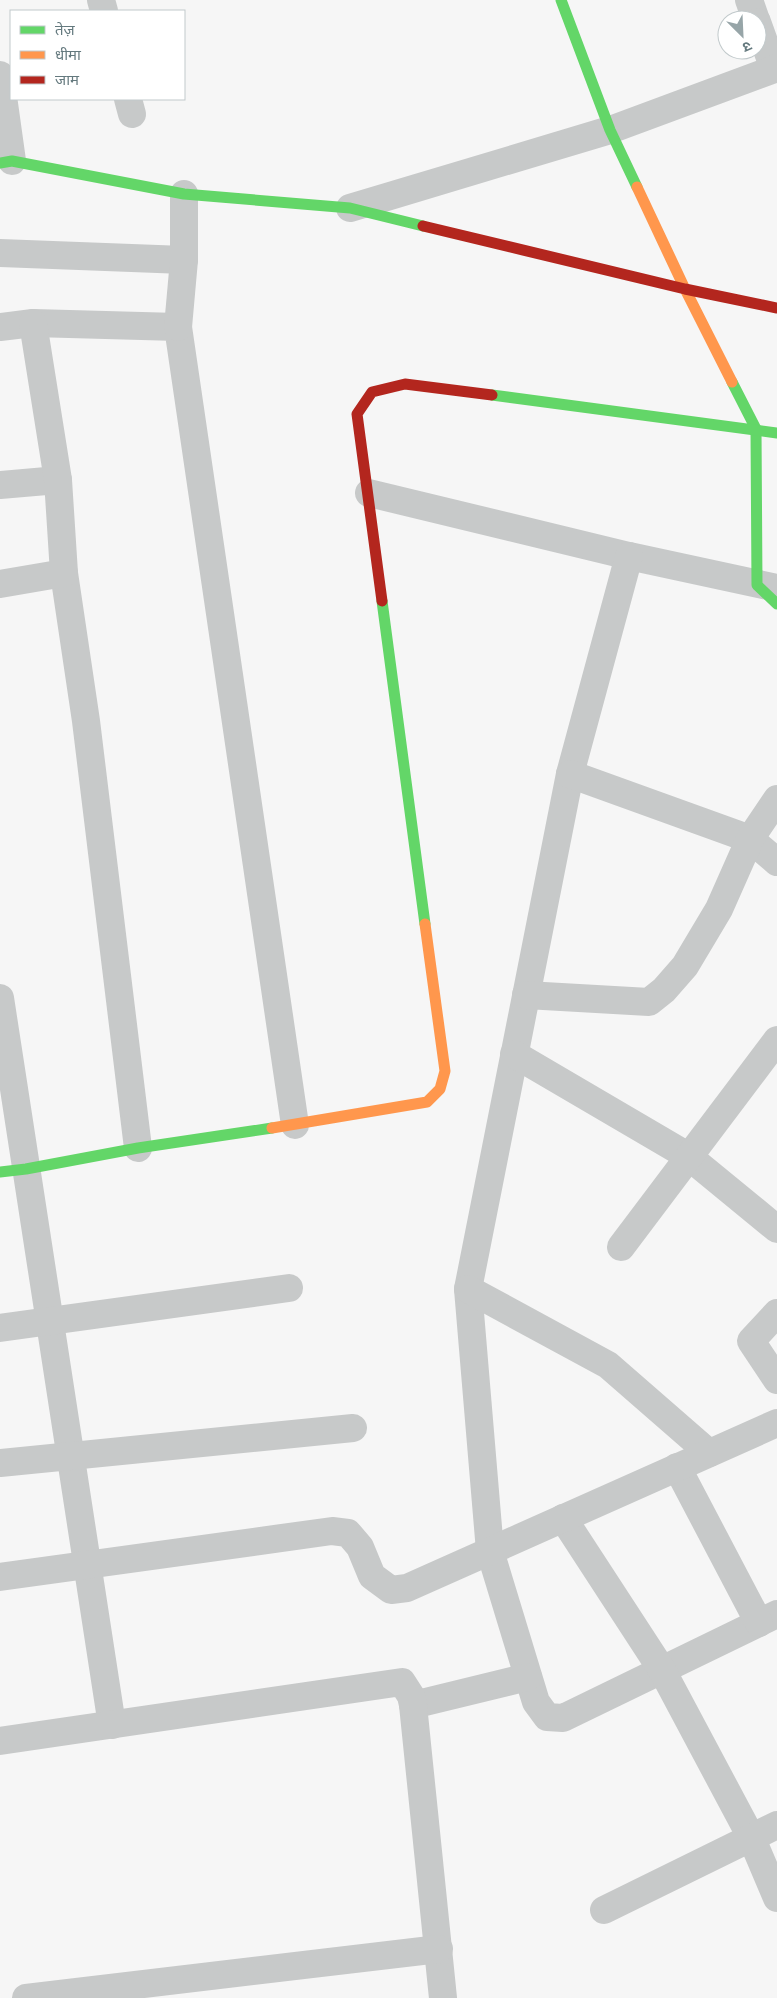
<svg xmlns="http://www.w3.org/2000/svg" width="777" height="1998" font-family="Lato,'Noto Sans Devanagari',sans-serif">
<rect width="100%" height="100%" fill="#f6f6f6"/>
<g fill="none" stroke-linecap="round" stroke-linejoin="round">
<g stroke="#c7c9c9" stroke-width="28">
<path d="M 101,0 L 104,11"/>
<path d="M 749,0 L 756,20"/>
<path d="M 757,22 L 774,69"/>
<path d="M 0,75 L 12,161"/>
<path d="M 128,99 L 132,114"/>
<path d="M 350,208 L 610,130 L 777,68"/>
<path d="M 0,253 L 184,260"/>
<path d="M 0,327 L 33,323 L 178,327 L 295,1125"/>
<path d="M 178,327 L 184,260 L 184,194"/>
<path d="M 0,485 L 58,480"/>
<path d="M 369,493 L 629,556 L 777,588"/>
<path d="M 629,556 L 570,774 L 468,1289 L 490,1551 L 536,1702 L 547,1717 L 563,1718 L 777,1614"/>
<path d="M 64,573 L 86,721 L 138,1148"/>
<path d="M 0,584 L 64,573 L 58,480 L 33,323"/>
<path d="M 570,774 L 750,839 L 777,862"/>
<path d="M 526,995 L 649,1002 L 664,990 L 685,966 L 719,909 L 750,839 L 777,799"/>
<path d="M 0,998 L 112,1725"/>
<path d="M 514,1054 L 688,1156 L 777,1229"/>
<path d="M 621,1247 L 777,1040"/>
<path d="M 468,1289 L 608,1365 L 709,1453"/>
<path d="M 777,1313 L 751,1341 L 777,1380"/>
<path d="M 0,1328 L 289,1288"/>
<path d="M 0,1463 L 353,1428"/>
<path d="M 677,1467 L 759,1623"/>
<path d="M 563,1518 L 662,1670 L 752,1839 L 777,1898"/>
<path d="M 0,1577 L 332,1531 L 348,1533 L 360,1547 L 372,1576 L 391,1590 L 407,1588 L 777,1423"/>
<path d="M 413,1705 L 528,1677"/>
<path d="M 0,1741 L 402,1682 L 411,1696 L 413,1705 L 443,1998"/>
<path d="M 604,1910 L 777,1825"/>
<path d="M 26,1998 L 439,1949"/>
</g>
<g stroke="#63d668" stroke-width="11">
<path d="M 561,0 L 610,130 L 637,187"/>
<path d="M 0,163 L 12,161 L 184,194 L 350,208 L 423,226"/>
<path d="M 732,382 L 756,429 L 757,585 L 777,604"/>
<path d="M 492,395 L 777,433"/>
<path d="M 382,601 L 425,924"/>
<path d="M 0,1172 L 26,1169 L 138,1148 L 272,1128"/>
</g>
<g stroke="#ff974d" stroke-width="11">
<path d="M 637,187 L 685,289 L 732,382"/>
<path d="M 272,1128 L 427,1102 L 440,1089 L 445,1071 L 425,924"/>
</g>
<g stroke="#b3261e" stroke-width="11">
<path d="M 423,226 L 685,289 L 777,308"/>
<path d="M 382,601 L 357,414 L 372,392 L 405,384 L 492,395"/>
</g>
</g>
<rect x="10" y="10" width="175" height="90" fill="#ffffff" stroke="#c1c9cb"/>
<rect x="20" y="26" width="25" height="8" fill="#63d668" stroke="#c1c9cb"/>
<text x="55" y="35" font-size="15" fill="#64797e">तेज़</text>
<rect x="20" y="51" width="25" height="8" fill="#ff974d" stroke="#c1c9cb"/>
<text x="55" y="60" font-size="15" fill="#64797e">धीमा</text>
<rect x="20" y="76" width="25" height="8" fill="#b3261e" stroke="#c1c9cb"/>
<text x="55" y="85" font-size="15" fill="#64797e">जाम</text>
<g transform="translate(742 35) rotate(156)"><circle r="24" fill="#ffffff" stroke="#c1c9cb"/>
<path d="M0-4L9 19L0 12L-9 19Z" fill="#97a5a8"/>
<text y="-8" font-size="14" font-weight="bold" text-anchor="middle" fill="#64797e">उ</text>
</g>
</svg>
